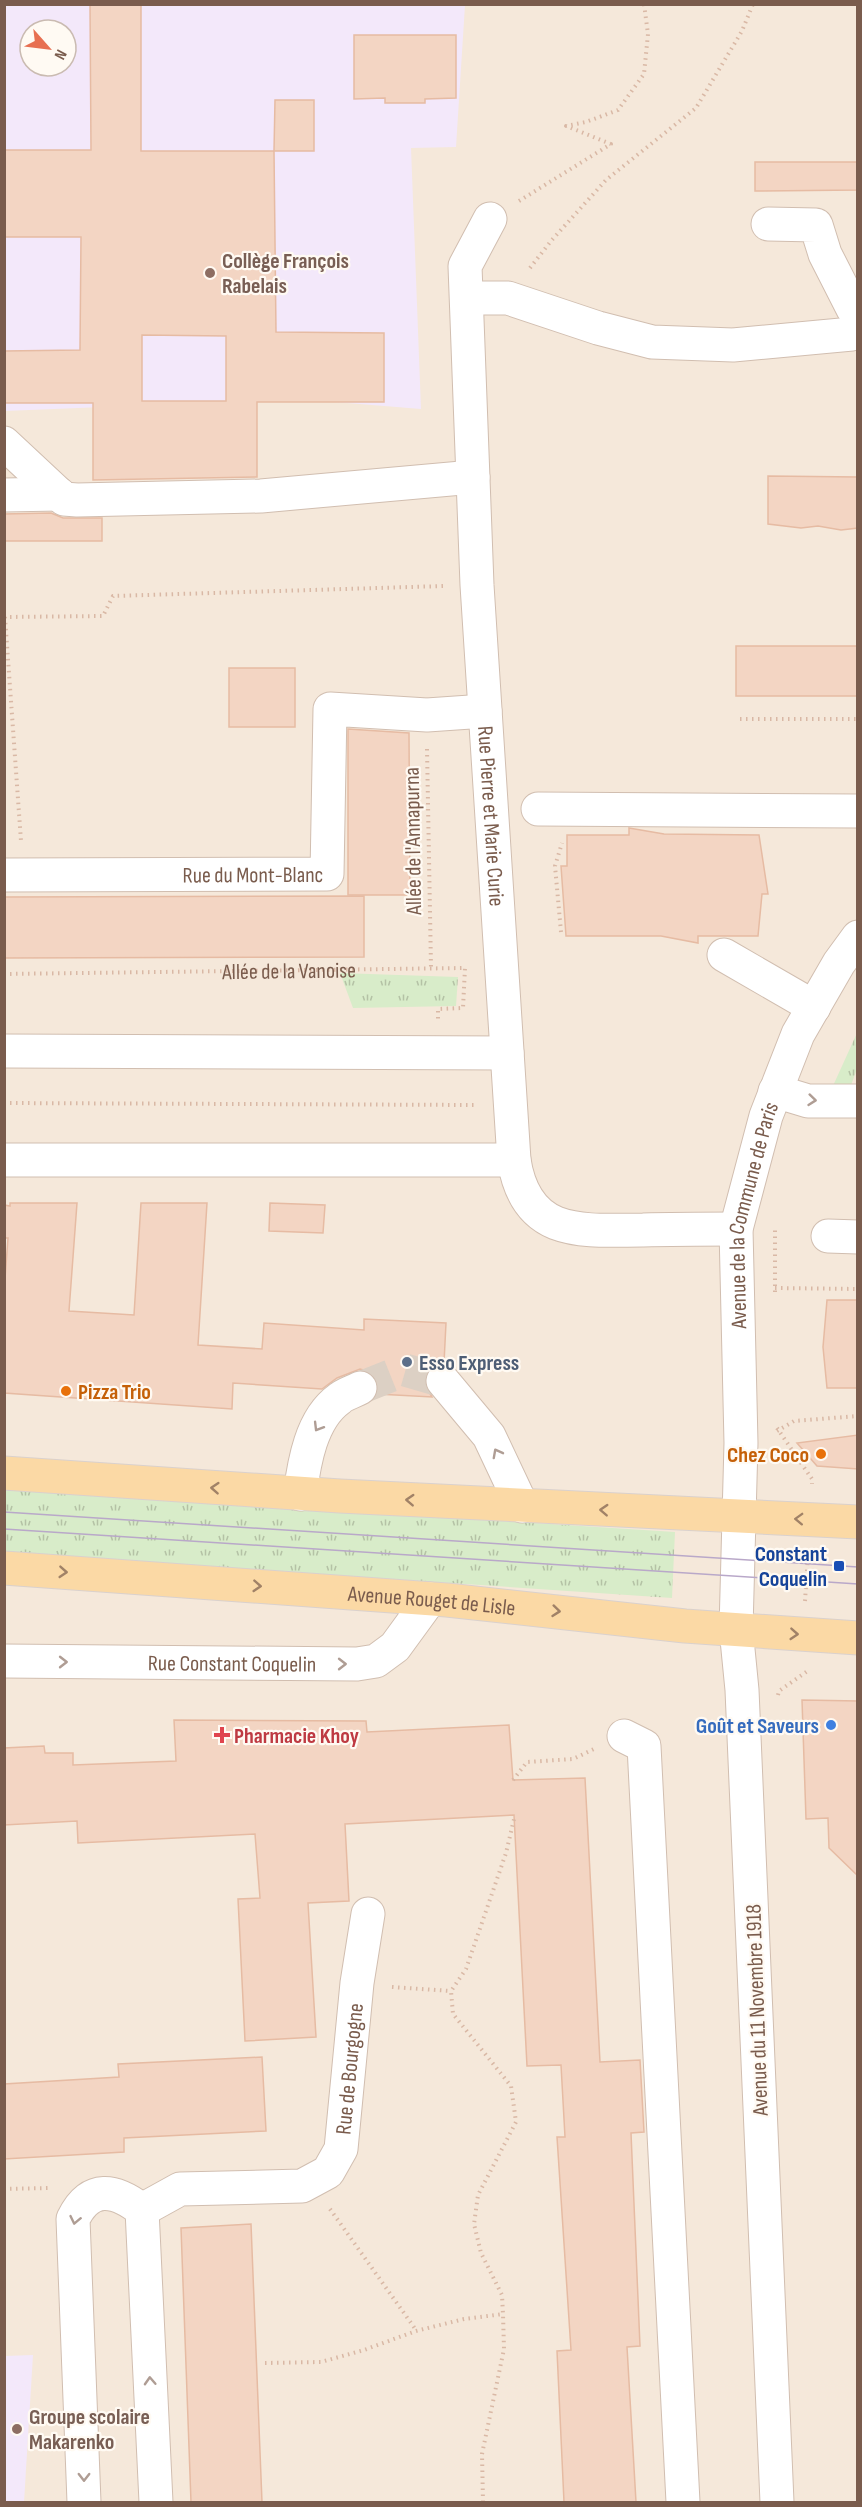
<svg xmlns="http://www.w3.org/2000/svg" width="862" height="2507" font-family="'Sofia Sans Condensed',sans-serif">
<defs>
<pattern id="grass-tufts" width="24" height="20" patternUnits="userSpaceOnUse" patternTransform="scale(1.5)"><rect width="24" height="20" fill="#d8ecc9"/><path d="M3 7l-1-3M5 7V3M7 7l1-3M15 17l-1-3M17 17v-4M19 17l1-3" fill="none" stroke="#b4c2a5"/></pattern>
</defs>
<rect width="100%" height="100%" fill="#fdf6ec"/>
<path fill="#f5e8da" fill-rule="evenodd" d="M 5,5 L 857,5 L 857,2502 L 5,2502 ZM 30,30 L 66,30 L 66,66 L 30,66 Z"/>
<g fill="#f3e8fa" fill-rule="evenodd">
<path d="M 4,5 L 465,5 L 456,147 L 411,148 L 421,409 L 298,399 L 5,411 ZM 30,30 L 66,30 L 66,66 L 30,66 Z"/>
<path d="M 33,2355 L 24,2502 L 5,2502 L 5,2356 Z"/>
</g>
<g fill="url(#grass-tufts)">
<path d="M 340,973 L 458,977 L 456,1006 L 353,1008 Z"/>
<path d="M 857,1033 L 857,1069 L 850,1088 L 832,1088 Z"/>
<path d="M 4,1489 L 675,1532 L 672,1598 L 5,1553 Z"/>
</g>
<g fill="#f3d5c3" stroke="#e6bba3" stroke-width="1.5" fill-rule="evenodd">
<path d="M 90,4 L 141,4 L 141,151 L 274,151 L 276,332 L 384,333 L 384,402 L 257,402 L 257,477 L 93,480 L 93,403 L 4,403 L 4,351 L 80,350 L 81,237 L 4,237 L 4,150 L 91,150 ZM 142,335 L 226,336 L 226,401 L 142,401 Z"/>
<path d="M 354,35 L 456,35 L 456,98 L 425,99 L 425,103 L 385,103 L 385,98 L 354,99 Z"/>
<path d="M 275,100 L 314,100 L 314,151 L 274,151 Z"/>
<path d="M 755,162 L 858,162 L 858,190 L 755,191 Z"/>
<path d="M 768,476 L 858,477 L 858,528 L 841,530 L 818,526 L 801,528 L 768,524 Z"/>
<path d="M 51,513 L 63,518 L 102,518 L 102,541 L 4,541 L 4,514 Z"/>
<rect x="736" y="646" width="122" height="50"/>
<rect x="229" y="668" width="66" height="59"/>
<path d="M 348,729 L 409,733 L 410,895 L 348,895 Z"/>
<path d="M 629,828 L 664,834 L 759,835 L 768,894 L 762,894 L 758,936 L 698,936 L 698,943 L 661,936 L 566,936 L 561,866 L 567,866 L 567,835 L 629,835 Z"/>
<path d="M 364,896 L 364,957 L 4,958 L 4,897 Z"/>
<path d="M 10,1203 L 77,1203 L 69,1311 L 134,1315 L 141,1203 L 207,1203 L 198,1345 L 262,1349 L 264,1323 L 364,1330 L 364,1319 L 446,1323 L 444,1363 L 431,1366 L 425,1375 L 425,1385 L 432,1397 L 377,1394 L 379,1388 L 376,1379 L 370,1372 L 360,1369 L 337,1378 L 322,1389 L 233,1383 L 232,1409 L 4,1393 L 4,1292 L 8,1238 L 4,1238 L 4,1205 L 10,1206 Z"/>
<path d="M 270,1203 L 325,1205 L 323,1233 L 269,1231 Z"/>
<path d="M 827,1300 L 858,1300 L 858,1388 L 827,1388 L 823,1347 Z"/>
<path d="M 858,1435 L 858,1469 L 817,1466 L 797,1443 Z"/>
<path d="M 802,1700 L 858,1701 L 858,1876 L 829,1848 L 828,1818 L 806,1819 Z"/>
<path d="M 174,1720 L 366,1721 L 367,1732 L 509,1725 L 513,1780 L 585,1778 L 600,2062 L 640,2060 L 644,2132 L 631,2133 L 640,2346 L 627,2347 L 636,2502 L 564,2502 L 557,2351 L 571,2350 L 557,2137 L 565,2137 L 561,2065 L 527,2066 L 514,1815 L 345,1824 L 349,1901 L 308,1903 L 316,2037 L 245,2041 L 238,1899 L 260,1898 L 255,1834 L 78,1843 L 77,1821 L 4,1825 L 4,1748 L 44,1746 L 45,1753 L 73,1753 L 73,1765 L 176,1761 Z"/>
<path d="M 262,2057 L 266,2131 L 124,2138 L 124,2152 L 4,2159 L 4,2084 L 119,2077 L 118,2064 Z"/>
<path d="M 251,2224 L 262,2502 L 191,2502 L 181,2228 Z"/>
</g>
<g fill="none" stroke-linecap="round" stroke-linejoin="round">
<path stroke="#dcd0c4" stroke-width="33" stroke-dasharray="33 16" stroke-linecap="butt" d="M 360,1388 L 405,1370 L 443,1381"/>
<defs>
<g id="minor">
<path id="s2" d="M 490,219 L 465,266 L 477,585 L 514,1160 C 518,1186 529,1212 556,1223 C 582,1233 615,1230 643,1230 C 674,1229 705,1229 736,1229"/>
<path d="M 768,224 L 816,225 L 825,254 L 853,309 L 858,313"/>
<path d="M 467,298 L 508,298 L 598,328 L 652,342 L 733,345 L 852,334 L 858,330"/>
<path d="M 4,443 L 64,499 L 77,500 L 261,496 L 473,477"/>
<path d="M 4,495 L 59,494"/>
<path d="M 538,809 L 858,811"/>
<path id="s3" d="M 4,875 L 327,874 L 330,709 L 427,715 L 485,711"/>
<path d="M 724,955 L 814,1007"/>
<path d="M 4,1051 L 507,1053"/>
<path d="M 775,1091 L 808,1101 L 858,1101"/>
<path d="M 4,1160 L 514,1160"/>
<path d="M 828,1236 L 858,1237"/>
<path d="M 443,1381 L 489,1436 L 522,1506"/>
<path d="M 300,1494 C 304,1463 311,1419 339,1399 C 344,1394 353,1392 360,1388"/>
<path id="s4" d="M 4,1661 L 357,1664 L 376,1661 L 395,1647 L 430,1599"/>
<path d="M 624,1736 L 644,1746 L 683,2502"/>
<path id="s5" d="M 142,2210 L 180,2189 L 302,2186 L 328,2172 L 341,2149 L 357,1983 L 368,1914"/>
<path d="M 84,2502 L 73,2219 C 90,2184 115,2189 142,2210 L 156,2502"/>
<path id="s6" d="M 777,2502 L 742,1690 L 736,1629 L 741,1443 L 736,1229 L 766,1116 L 798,1034 L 839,963 L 858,937"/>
</g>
<g id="major">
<path d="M 4,1473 L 340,1496 L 858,1522"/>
<path id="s7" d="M 4,1568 L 447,1600 L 685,1626 L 858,1638"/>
</g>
</defs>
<use href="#minor" stroke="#d1beb0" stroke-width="35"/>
<use href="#major" stroke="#dad1cd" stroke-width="35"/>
<g stroke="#d9b8a5" stroke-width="4" stroke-dasharray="1.5 4.5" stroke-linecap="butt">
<path d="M 519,201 L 611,144 L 566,126 L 586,122 L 618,110 L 644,74 L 648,34 L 644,4"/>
<path d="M 530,268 L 551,241 L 606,180 L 696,108 L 742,31 L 753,4"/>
<path d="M 4,617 L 103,616 L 113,596 L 444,586"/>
<path d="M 5,617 L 21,841"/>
<path d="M 740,719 L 858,719"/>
<path d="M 427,749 L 431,967"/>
<path d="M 561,932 L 555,866 L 562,843"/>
<path id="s1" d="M 4,974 L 465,968 L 463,1008 L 438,1009 L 438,1019"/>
<path d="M 4,1103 L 477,1105"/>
<path d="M 775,1288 L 858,1289"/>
<path d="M 775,1292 L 775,1227"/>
<path d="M 777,1428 L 812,1479 L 812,1484"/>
<path d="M 777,1431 L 794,1421 L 858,1416"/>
<path d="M 805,1601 L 808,1555"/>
<path d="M 778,1695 L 779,1691 L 809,1670"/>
<path d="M 513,1780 L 527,1762 L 573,1759 L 594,1749"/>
<path d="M 392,1987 L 451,1991"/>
<path d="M 4,2189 L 51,2188"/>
<path d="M 330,2209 L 416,2330"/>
<path d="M 265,2363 L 321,2362 L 364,2350 L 416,2331 L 464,2319 L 503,2314"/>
<path d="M 483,2502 L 482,2454 L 504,2349 L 503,2314 L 502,2295 L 481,2253 L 474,2224 L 478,2195 L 516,2122 L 511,2086 L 453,2014 L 451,1991 L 466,1969 L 506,1853 L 515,1815"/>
</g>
<use href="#minor" stroke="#fff" stroke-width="33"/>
<use href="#major" stroke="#fbd9a5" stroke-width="33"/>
<g stroke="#b9a8c9" stroke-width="1.5">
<path d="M 4,1512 L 858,1567"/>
<path d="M 4,1529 L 858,1584"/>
</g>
</g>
<defs><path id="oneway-chevron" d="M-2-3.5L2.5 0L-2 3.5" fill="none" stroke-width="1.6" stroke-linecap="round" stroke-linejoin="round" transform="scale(1.5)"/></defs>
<g stroke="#af9d94">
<use href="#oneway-chevron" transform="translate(812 1100) rotate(6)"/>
<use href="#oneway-chevron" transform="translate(318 1427) rotate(121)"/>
<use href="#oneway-chevron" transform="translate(497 1453) rotate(-118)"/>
<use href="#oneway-chevron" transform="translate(63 1662)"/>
<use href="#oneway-chevron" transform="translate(342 1664)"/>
<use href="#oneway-chevron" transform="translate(75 2220) rotate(102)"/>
<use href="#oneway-chevron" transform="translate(150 2381) rotate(-93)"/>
<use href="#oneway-chevron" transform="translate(84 2477) rotate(90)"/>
</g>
<g stroke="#a18267">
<use href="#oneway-chevron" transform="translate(215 1488) rotate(-176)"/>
<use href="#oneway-chevron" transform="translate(410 1500) rotate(-177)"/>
<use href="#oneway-chevron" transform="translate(604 1510) rotate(-177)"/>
<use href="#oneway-chevron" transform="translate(799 1519) rotate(-178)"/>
<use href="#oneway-chevron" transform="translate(63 1572) rotate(4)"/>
<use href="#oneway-chevron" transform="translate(257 1586) rotate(4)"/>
<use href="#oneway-chevron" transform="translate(556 1611) rotate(6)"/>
<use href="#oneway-chevron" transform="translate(794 1634) rotate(4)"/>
</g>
<g fill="#8d6e63" stroke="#fffaf3" stroke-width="2">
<circle cx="210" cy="273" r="6"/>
<circle cx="17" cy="2429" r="6"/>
</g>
<circle fill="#5c6f8a" stroke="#fffaf3" stroke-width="2" cx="407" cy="1362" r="6"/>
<g fill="#e8710a" stroke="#fffaf3" stroke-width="2">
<circle cx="66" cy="1391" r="6"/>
<circle cx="821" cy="1454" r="6"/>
</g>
<rect fill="#1a4fb4" stroke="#fffaf3" stroke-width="2" x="833" y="1560" width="12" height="12" rx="3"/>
<circle fill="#3f7fe0" stroke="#fffaf3" stroke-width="2" cx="831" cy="1725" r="6"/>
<path fill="#e0444e" stroke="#fffaf3" stroke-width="2" d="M219 1726h6v6h6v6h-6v6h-6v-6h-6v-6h6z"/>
<g text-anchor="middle" stroke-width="4.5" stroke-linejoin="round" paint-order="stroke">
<g font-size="22" font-weight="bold" fill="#785e54" stroke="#fffaf3" text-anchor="start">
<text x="222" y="268">Collège François<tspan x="222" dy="25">Rabelais</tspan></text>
<text x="29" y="2424">Groupe scolaire<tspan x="29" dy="25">Makarenko</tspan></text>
</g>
<g font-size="22" fill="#7a5c4d" stroke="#fffaf3">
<text dy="8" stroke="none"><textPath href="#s2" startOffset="604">Rue Pierre et Marie Curie</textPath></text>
<text transform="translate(412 841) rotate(-91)" y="8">Allée de l'Annapurna</text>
<text dy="8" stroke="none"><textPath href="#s3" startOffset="249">Rue du Mont-Blanc</textPath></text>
<text dy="8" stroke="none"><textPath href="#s1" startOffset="285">Allée de la Vanoise</textPath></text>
<text dy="8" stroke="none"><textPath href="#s6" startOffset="1290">Avenue de la Commune de Paris</textPath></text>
<text dy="8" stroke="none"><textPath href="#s7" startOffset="429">Avenue Rouget de Lisle</textPath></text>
<text dy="8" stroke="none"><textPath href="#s4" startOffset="228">Rue Constant Coquelin</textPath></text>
<text transform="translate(756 2010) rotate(-92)" y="8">Avenue du 11 Novembre 1918</text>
<text dy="8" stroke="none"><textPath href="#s5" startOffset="302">Rue de Bourgogne</textPath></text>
</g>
<g font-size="22" font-weight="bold" fill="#4e5e75" stroke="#fffaf3" text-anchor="start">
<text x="419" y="1370">Esso Express</text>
</g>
<g font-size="22" font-weight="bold" fill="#c56008" stroke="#fffaf3" text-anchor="start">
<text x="78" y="1399">Pizza Trio</text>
<text x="809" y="1462" text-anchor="end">Chez Coco</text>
</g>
<g font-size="22" font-weight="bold" fill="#164399" stroke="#fffaf3" text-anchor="end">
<text x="827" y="1561">Constant<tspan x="827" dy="25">Coquelin</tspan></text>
</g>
<g font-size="22" font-weight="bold" fill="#366cbe" stroke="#fffaf3" text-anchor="end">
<text x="819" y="1733">Goût et Saveurs</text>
</g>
<g font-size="22" font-weight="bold" fill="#be3a42" stroke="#fffaf3" text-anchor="start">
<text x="234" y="1743">Pharmacie Khoy</text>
</g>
</g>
<rect width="862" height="2507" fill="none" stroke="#7a5c4d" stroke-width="12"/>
<g transform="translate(48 48) rotate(118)"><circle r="28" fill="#fffaf3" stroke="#cabbb1" stroke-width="1.5"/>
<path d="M0-4.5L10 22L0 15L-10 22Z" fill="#e76f51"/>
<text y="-9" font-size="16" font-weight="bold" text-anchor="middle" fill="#7a5c4d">N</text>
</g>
</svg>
